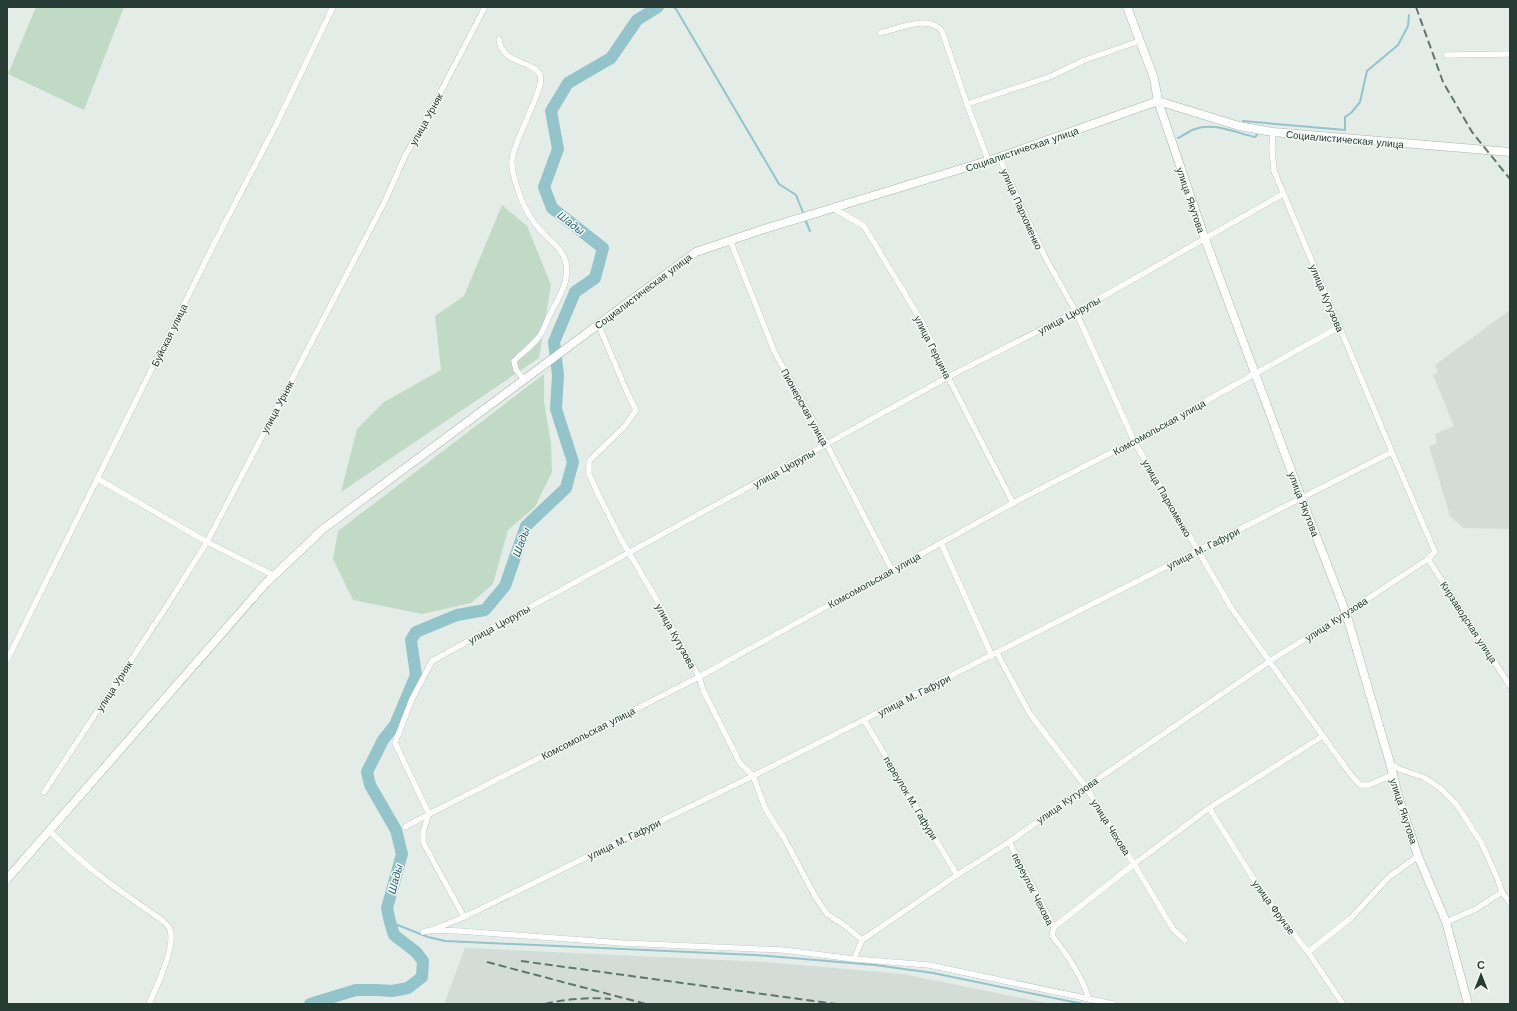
<svg xmlns="http://www.w3.org/2000/svg" width="1517" height="1011" font-family="'Work Sans',sans-serif">
<rect width="100%" height="100%" fill="#e4ece8"/>
<g fill="#d3dcd7">
<path d="M 1510,310 L 1510,529 L 1464,528 L 1450,516 L 1429,446 L 1437,443 L 1435,434 L 1454,426 L 1433,375 L 1438,372 L 1435,365 Z"/>
<path d="M 465,948 L 764,962 L 903,974 L 1052,1004 L 444,1004 Z"/>
</g>
<g fill="#c0dac6">
<path d="M 36,7 L 124,7 L 84,110 L 8,74 Z"/>
<path d="M 502,205 L 527,226 L 551,285 L 539,358 L 341,492 L 357,429 L 384,402 L 441,370 L 435,316 L 464,296 Z"/>
<path d="M 544,374 L 544,402 L 551,443 L 552,472 L 535,507 L 508,530 L 493,584 L 471,603 L 422,614 L 353,600 L 333,559 L 338,531 Z"/>
</g>
<g fill="none" stroke-linecap="round" stroke-linejoin="round">
<g stroke="#93c4ca" stroke-width="2">
<path d="M 673,7 L 676,9 L 779,184 L 796,195 L 804,215"/>
<path d="M 1243,121 L 1345,130 L 1345,117 L 1351,113 L 1360,102 L 1367,71 L 1398,45 L 1408,26 L 1409,15"/>
<path d="M 1178,138 C 1184,135 1189,131 1195,129 C 1214,122 1236,133 1255,137 L 1257,135"/>
<path d="M 805,219 L 810,231"/>
<path d="M 390,922 L 428,937 L 445,941 L 755,955 L 875,965 L 933,973 L 1083,1004"/>
</g>
<path stroke="#93c4ca" stroke-width="12" d="M 310,1004 L 356,990 L 377,990 L 392,991 L 408,988 L 422,977 L 423,961 L 416,952 L 394,935 L 390,922 L 387,908 L 402,854 L 396,830 L 370,785 L 367,772 L 383,740 L 395,725 L 416,675 L 411,640 L 416,632 L 457,615 L 485,610 L 505,586 L 526,526 L 566,488 L 573,462 L 556,409 L 558,375 L 554,342 L 575,292 L 595,278 L 603,248 L 552,208 L 544,187 L 558,149 L 551,111 L 568,83 L 611,58 L 637,20 L 658,7"/>
<defs>
<g id="street">
<path d="M 880,33 C 898,29 928,14 942,31 L 967,104 L 988,160"/>
<path d="M 499,39 C 501,65 534,60 540,75 C 546,87 513,141 512,160 C 511,171 515,180 518,190 C 523,207 532,222 544,234 C 549,239 555,244 559,249 C 577,271 560,296 549,316 C 546,323 543,332 538,338 C 531,347 522,353 514,361 L 516,370 L 524,379"/>
<path d="M 1446,55 L 1510,54"/>
<path d="M 967,104 L 1049,77 L 1085,60 L 1139,41"/>
<path d="M 1000,157 L 1005,171 L 1045,257 L 1076,312 L 1134,441 L 1232,609 L 1351,775 L 1360,785 L 1369,785 L 1392,775"/>
<path d="M 833,208 L 864,226 L 922,322 L 948,377 L 1013,503"/>
<path d="M 730,240 L 775,353 L 827,445 L 892,570"/>
<path d="M 598,324 L 627,392 L 636,410 L 625,426 L 589,461 L 589,474 L 599,496 L 622,541 L 665,614 L 699,677 L 703,690 L 740,763 L 753,776 L 766,810 L 784,838 L 816,898 L 827,914 L 844,925 L 862,940"/>
<path d="M 98,479 L 207,542 L 273,575"/>
<path d="M 941,543 L 992,656"/>
<path d="M 1428,559 L 1510,686"/>
<path d="M 997,653 L 1030,714 L 1086,787 L 1134,864 L 1173,929 L 1185,940"/>
<path d="M 7,660 L 215,242 L 275,127 L 333,7"/>
<path d="M 864,720 L 957,875"/>
<path d="M 1390,763 L 1399,769 L 1423,777 L 1440,788 L 1457,805 L 1482,844 L 1498,880 L 1502,892 L 1510,903"/>
<path d="M 44,792 L 166,607 L 207,542 L 385,201 L 405,156 L 428,116 L 485,7"/>
<path d="M 1209,808 L 1263,894 L 1308,952 L 1343,1004"/>
<path d="M 405,827 L 429,814 L 699,677 L 1013,503 L 1134,441 L 1339,327"/>
<path d="M 49,830 C 83,866 121,892 162,920 C 165,923 169,926 170,930 C 176,946 156,988 149,1004"/>
<path d="M 1009,842 L 1054,927 L 1052,936 C 1068,955 1081,975 1089,999"/>
<path d="M 464,917 L 436,866 L 423,842 L 423,832 L 429,814 L 395,743 L 412,699 L 432,661 L 948,377 L 1076,312 L 1283,194"/>
<path d="M 1446,922 L 1476,909 L 1502,892"/>
<path d="M 1054,927 L 1134,864 L 1209,808 L 1323,736"/>
<path d="M 432,930 L 464,917 L 753,776 L 1392,452"/>
<path d="M 423,932 L 432,930 L 459,931 L 622,943 L 783,950 L 854,959 L 929,965 L 1113,1004"/>
<path d="M 1308,952 L 1351,918 L 1389,877 L 1418,856"/>
<path d="M 854,959 L 862,940 L 957,875 L 1009,842 L 1086,787 L 1270,661 L 1346,613 L 1428,559 L 1435,552 L 1392,452 L 1274,171 L 1272,149 L 1273,132"/>
</g>
<g id="secondary">
<path d="M 1127,7 L 1154,78 L 1158,101 L 1205,239 L 1301,497 L 1346,613 L 1390,763 L 1399,799 L 1418,856 L 1446,922 L 1468,1004"/>
<path d="M 7,879 L 265,584 L 323,529 L 696,252 L 761,230 L 1000,157 L 1158,101 L 1239,126 L 1273,132 L 1510,152"/>
</g>
</defs>
<use href="#street" stroke="#a7b4af" stroke-width="6"/>
<use href="#secondary" stroke="#a4b6af" stroke-width="9"/>
<use href="#street" stroke="#fff" stroke-width="5.5"/>
<use href="#secondary" stroke="#fff" stroke-width="8"/>
<g stroke="#607770" stroke-width="2" stroke-dasharray="8 4" stroke-linecap="butt">
<path d="M 1416,7 L 1443,82 L 1472,132 L 1510,179"/>
<path d="M 521,961 L 836,1004"/>
<path d="M 487,962 L 646,1004"/>
<path d="M 545,1004 C 566,999 590,997 611,999"/>
</g>
</g>
<g text-anchor="middle" stroke-width="3" stroke-linejoin="round" paint-order="stroke">
<g font-size="10" fill="#263c35" stroke="#f4f9f6">
<text transform="translate(426 119) rotate(-61)" y="4">улица Урняк</text>
<text transform="translate(1345 139) rotate(5)" y="4">Социалистическая улица</text>
<text transform="translate(1022 149) rotate(-19)" y="4">Социалистическая улица</text>
<text transform="translate(1191 200) rotate(71)" y="4">улица Якутова</text>
<text transform="translate(1022 209) rotate(66)" y="4">улица Пархоменко</text>
<text transform="translate(643 291) rotate(-37)" y="4">Социалистическая улица</text>
<text transform="translate(1327 298) rotate(67)" y="4">улица Кутузова</text>
<text transform="translate(1069 315) rotate(-28)" y="4">улица Цюрупы</text>
<text transform="translate(169 335) rotate(-64)" y="4">Буйская улица</text>
<text transform="translate(933 347) rotate(63)" y="4">улица Герцина</text>
<text transform="translate(277 407) rotate(-62)" y="4">улица Урняк</text>
<text transform="translate(805 407) rotate(61)" y="4">Пионерская улица</text>
<text transform="translate(1159 427) rotate(-29)" y="4">Комсомольская улица</text>
<text transform="translate(784 468) rotate(-29)" y="4">улица Цюрупы</text>
<text transform="translate(1167 498) rotate(60)" y="4">улица Пархоменко</text>
<text transform="translate(1304 504) rotate(69)" y="4">улица Якутова</text>
<text transform="translate(1203 548) rotate(-27)" y="4">улица М. Гафури</text>
<text transform="translate(874 580) rotate(-29)" y="4">Комсомольская улица</text>
<text transform="translate(1336 619) rotate(-33)" y="4">улица Кутузова</text>
<text transform="translate(1469 622) rotate(57)" y="4">Кирзаводская улица</text>
<text transform="translate(499 624) rotate(-29)" y="4">улица Цюрупы</text>
<text transform="translate(676 636) rotate(61)" y="4">улица Кутузова</text>
<text transform="translate(114 686) rotate(-57)" y="4">улица Урняк</text>
<text transform="translate(914 695) rotate(-27)" y="4">улица М. Гафури</text>
<text transform="translate(588 733) rotate(-27)" y="4">Комсомольская улица</text>
<text transform="translate(911 798) rotate(59)" y="4">переулок М. Гафури</text>
<text transform="translate(1067 800) rotate(-35)" y="4">улица Кутузова</text>
<text transform="translate(1404 811) rotate(72)" y="4">улица Якутова</text>
<text transform="translate(1111 827) rotate(58)" y="4">улица Чехова</text>
<text transform="translate(624 839) rotate(-26)" y="4">улица М. Гафури</text>
<text transform="translate(1033 889) rotate(63)" y="4">переулок Чехова</text>
<text transform="translate(1274 907) rotate(54)" y="4">улица Фрунзе</text>
</g>
<g font-size="11" font-style="italic" fill="#266771" stroke="#f4f9f6">
<text transform="translate(571 223) rotate(38)" y="4">Шады</text>
<text transform="translate(521 542) rotate(-69)" y="4">Шады</text>
<text transform="translate(395 879) rotate(-75)" y="4">Шады</text>
</g>
</g>
<rect width="1517" height="1011" fill="none" stroke="#263c35" stroke-width="16"/>
<g transform="translate(1481 975)" stroke="#f4f9f6" stroke-width="3" paint-order="stroke">
<path d="M0-3L7 15L0 10L-7 15Z" fill="#263c35"/>
<text y="-6" font-size="11" font-weight="bold" text-anchor="middle" fill="#263c35">С</text>
</g>
</svg>
